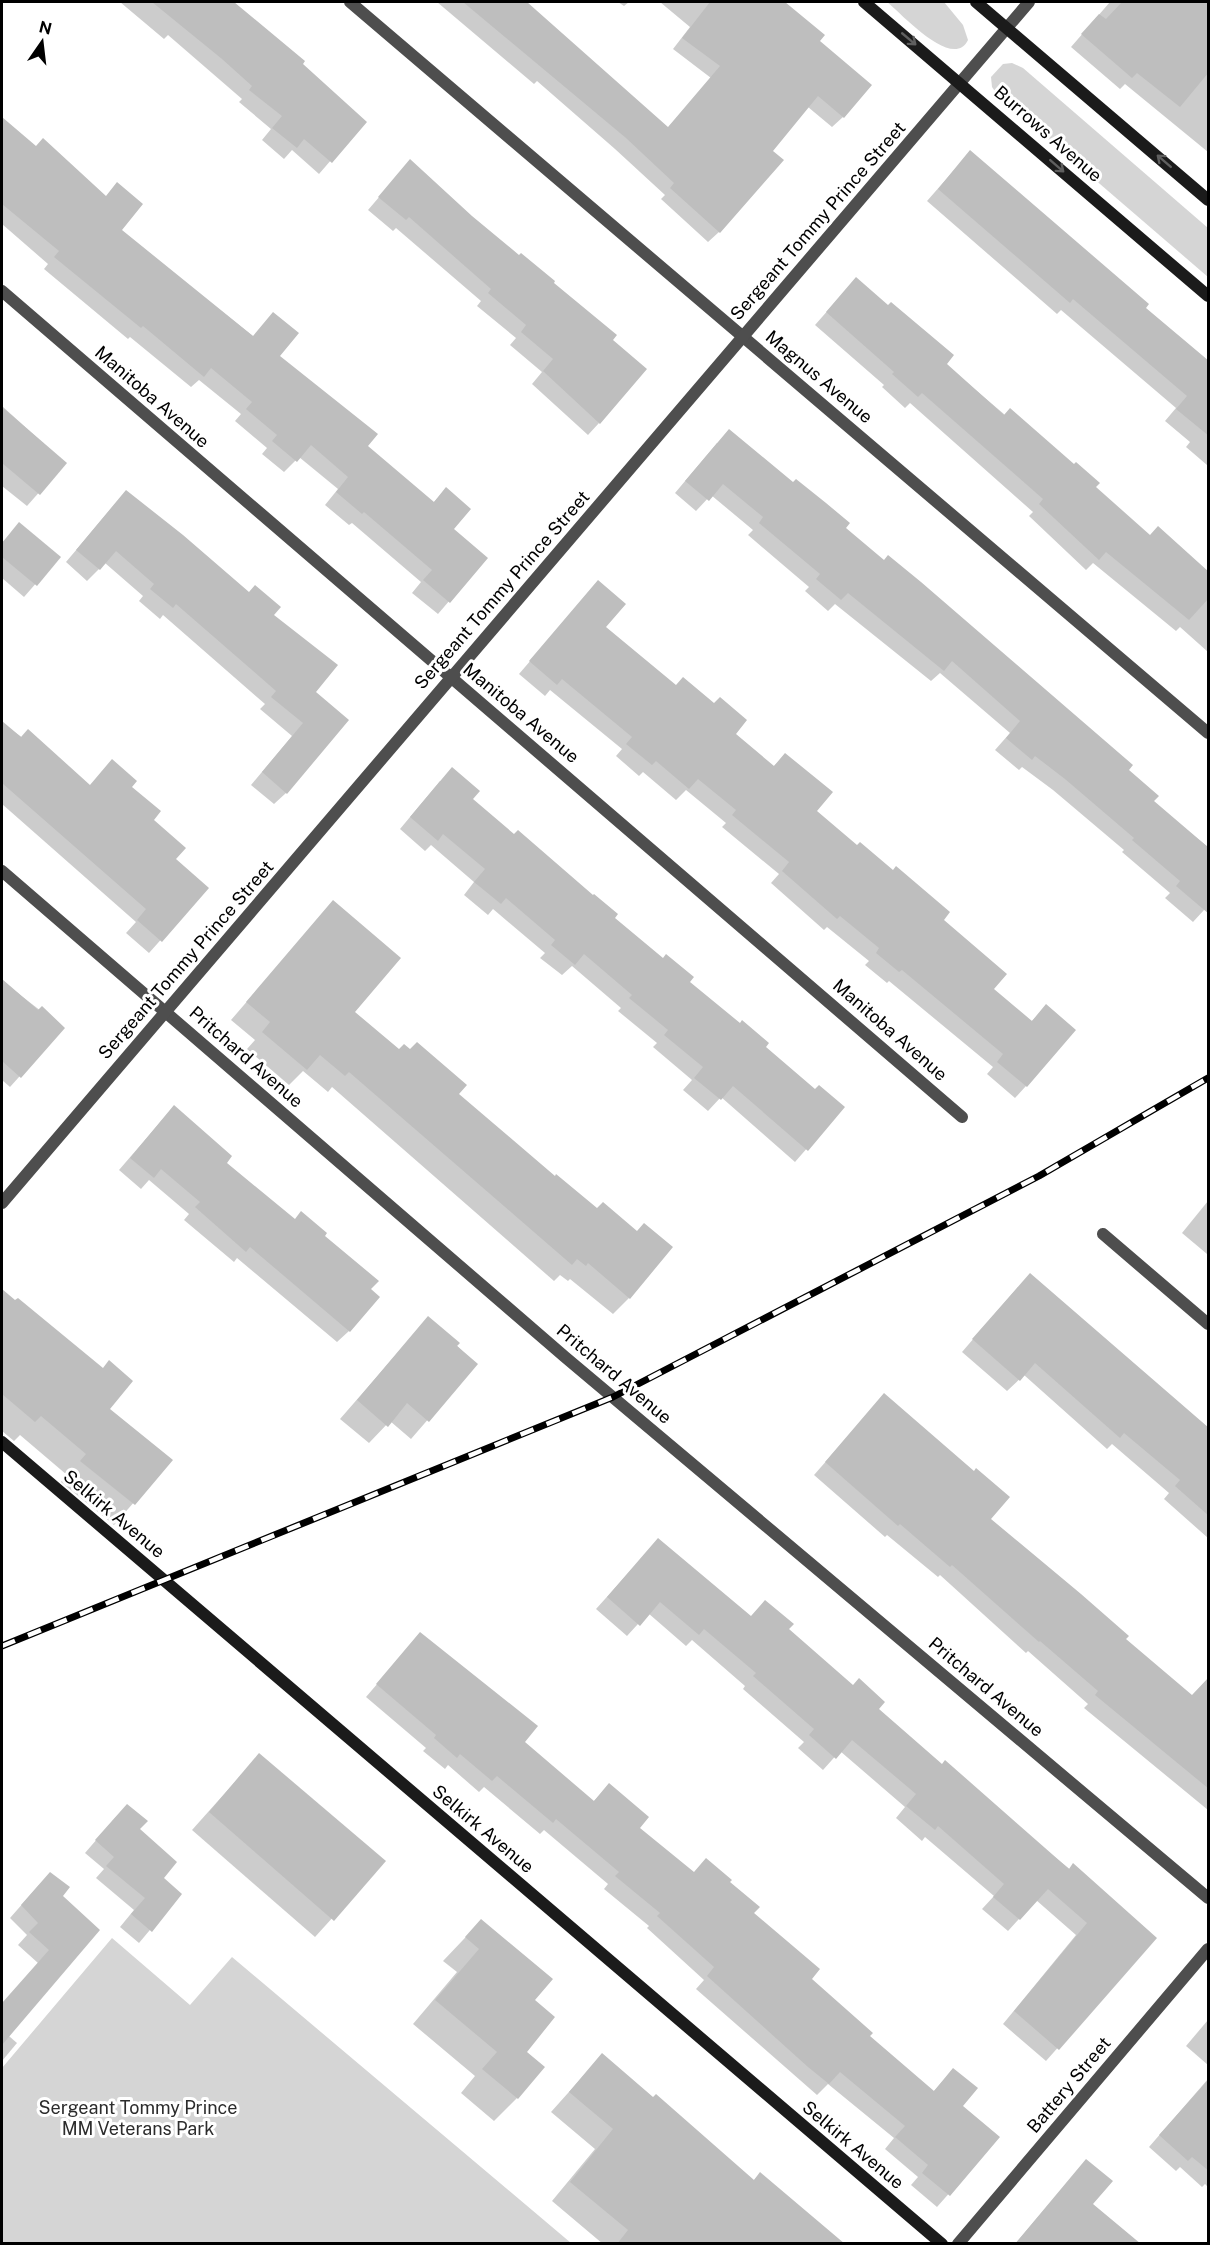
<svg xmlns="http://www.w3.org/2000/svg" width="1210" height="2245" font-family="'Public Sans',sans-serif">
<rect width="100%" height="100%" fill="#fff"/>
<g fill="#d5d5d5">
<path d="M 887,2 L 944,2 L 963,25 L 968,40 C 953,71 902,14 887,2 Z"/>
<path d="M 1012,63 L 1023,68 L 1208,228 L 1208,277 L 999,97 L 992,87 L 991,77 L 1003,64 Z"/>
<path d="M 112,1938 L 190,2005 L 232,1957 L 571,2243 L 2,2243 L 2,2068 Z"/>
</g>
<g fill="#0003">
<path d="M 120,2 L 232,2 L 303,62 L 300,64 L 364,122 L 319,174 L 292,150 L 284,159 L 262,140 L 271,129 L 239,102 L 242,99 L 168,35 L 164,39 Z"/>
<path d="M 437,2 L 524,2 L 667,129 L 711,78 L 673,49 L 690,27 L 660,2 L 782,2 L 823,35 L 818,41 L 843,117 L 832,127 L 808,107 L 771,151 L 719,232 L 708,242 L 661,199 L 665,195 L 615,149 L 537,81 L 534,84 Z"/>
<path d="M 618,2 L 629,2 L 624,6 Z"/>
<path d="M 1110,2 L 1208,2 L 1208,152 L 1125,84 L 1120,89 L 1071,47 Z"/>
<path d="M 2,119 L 36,148 L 119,230 L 278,356 L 366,446 L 433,503 L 446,489 L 452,529 L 486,558 L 438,614 L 412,593 L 421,582 L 352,523 L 349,525 L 325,505 L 338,489 L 299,457 L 284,472 L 262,454 L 267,448 L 235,421 L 241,414 L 199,380 L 191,387 L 130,337 L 128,339 L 44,269 L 48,264 L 2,224 Z"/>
<path d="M 970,152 L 1144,308 L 1208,363 L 1207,465 L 1186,447 L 1190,442 L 1165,421 L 1176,408 L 1061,310 L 1057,314 L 927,201 Z"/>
<path d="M 410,161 L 471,217 L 551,284 L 599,423 L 588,435 L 532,384 L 542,372 L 510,345 L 516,338 L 477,306 L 481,301 L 396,228 L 393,231 L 368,210 Z"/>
<path d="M 845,291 L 945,364 L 1149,537 L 1208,573 L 1208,652 L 1180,627 L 1176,631 L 1093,563 L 1086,570 L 1029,516 L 1033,512 L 910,403 L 905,408 L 882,387 L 884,385 L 815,325 Z"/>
<path d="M 2,406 L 65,463 L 27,506 L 2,486 Z"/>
<path d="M 717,443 L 844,528 L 1127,771 L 1152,802 L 1208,847 L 1208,905 L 1204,910 L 1193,922 L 1165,898 L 1170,893 L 1122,852 L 1124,850 L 1053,790 L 1022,767 L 1019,770 L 995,750 L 1010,733 L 940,673 L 931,681 L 835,604 L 828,611 L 805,591 L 809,587 L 748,535 L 753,530 L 711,495 L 696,511 L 675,493 Z"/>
<path d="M 115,504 L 272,615 L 314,692 L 286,793 L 274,804 L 251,785 L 292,736 L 260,709 L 265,704 L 163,615 L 160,619 L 139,601 L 143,596 L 105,563 L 87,581 L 66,562 Z"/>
<path d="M 19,524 L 59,557 L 24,597 L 2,578 L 2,543 Z"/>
<path d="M 598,582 L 604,627 L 773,767 L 785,755 L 814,811 L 942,920 L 992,989 L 1031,1022 L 1046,1006 L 1026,1086 L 1015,1098 L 987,1074 L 993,1067 L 889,981 L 887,983 L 865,965 L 869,961 L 827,927 L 824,930 L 771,883 L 779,874 L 722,827 L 726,823 L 686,790 L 676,800 L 643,772 L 639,776 L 616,756 L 622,749 L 550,690 L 545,696 L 519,674 Z"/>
<path d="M 2,723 L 89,786 L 130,787 L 174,859 L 207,888 L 149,953 L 126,933 L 136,922 L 2,804 Z"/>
<path d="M 440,781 L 471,800 L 815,1091 L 843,1107 L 795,1162 L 721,1097 L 708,1111 L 683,1090 L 692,1080 L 653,1047 L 657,1043 L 618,1011 L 621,1008 L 572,966 L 562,975 L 540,958 L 545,953 L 493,909 L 488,915 L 464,895 L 474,882 L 431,845 L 425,851 L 400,829 Z"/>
<path d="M 333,902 L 353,1012 L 399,1051 L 457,1094 L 555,1178 L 597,1210 L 636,1232 L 629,1298 L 613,1314 L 570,1279 L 568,1281 L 560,1275 L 554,1281 L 332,1087 L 328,1092 L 303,1071 L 289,1085 L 247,1049 L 255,1040 L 231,1020 Z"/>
<path d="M 2,981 L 63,1028 L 10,1087 L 2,1080 Z"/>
<path d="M 163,1119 L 225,1163 L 294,1220 L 323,1236 L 349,1331 L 337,1342 L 237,1258 L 234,1262 L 184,1220 L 189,1214 L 149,1180 L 141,1189 L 119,1170 Z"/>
<path d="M 1208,1201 L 1208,1253 L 1207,1254 L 1182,1233 Z"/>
<path d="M 1018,1287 L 1208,1428 L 1208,1538 L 1164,1499 L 1169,1493 L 1112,1444 L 1107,1449 L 1024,1375 L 1007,1391 L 962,1352 Z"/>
<path d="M 2,1291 L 102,1369 L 108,1409 L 171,1460 L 114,1525 L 61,1482 L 67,1475 L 20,1435 L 14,1441 L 2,1431 Z"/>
<path d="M 428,1318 L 476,1364 L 411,1439 L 390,1421 L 369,1443 L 340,1419 Z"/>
<path d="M 884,1395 L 988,1520 L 1191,1697 L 1208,1689 L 1208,1810 L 1084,1708 L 1088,1704 L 1028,1651 L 1026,1653 L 940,1575 L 938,1577 L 887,1535 L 885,1537 L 814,1475 Z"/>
<path d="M 658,1540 L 750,1618 L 787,1629 L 942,1766 L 1155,1938 L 1046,2061 L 1003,2024 L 1076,1935 L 1036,1900 L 1008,1931 L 982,1909 L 994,1896 L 925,1837 L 922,1841 L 896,1818 L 905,1807 L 840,1751 L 823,1770 L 798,1748 L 804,1742 L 743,1689 L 745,1686 L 692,1640 L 686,1646 L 648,1613 L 627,1636 L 596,1609 Z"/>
<path d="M 420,1634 L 523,1742 L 593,1802 L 609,1785 L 638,1828 L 693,1873 L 728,1882 L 809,1980 L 868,2036 L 933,2092 L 942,2082 L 961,2106 L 998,2138 L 937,2207 L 911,2185 L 918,2177 L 885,2149 L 894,2138 L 828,2084 L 817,2095 L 696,1989 L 704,1980 L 647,1928 L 649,1926 L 604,1889 L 608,1884 L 544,1830 L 540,1834 L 484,1787 L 479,1792 L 448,1765 L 445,1769 L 423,1751 L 426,1748 L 366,1697 Z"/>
<path d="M 259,1755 L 384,1861 L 315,1937 L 192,1830 Z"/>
<path d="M 116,1817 L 162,1878 L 180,1894 L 139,1943 L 120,1927 L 134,1910 L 96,1878 L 104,1869 L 85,1853 Z"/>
<path d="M 39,1885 L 61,1897 L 98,1931 L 38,1963 L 18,1945 L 27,1935 L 10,1918 Z"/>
<path d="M 481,1921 L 533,2000 L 517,2098 L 494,2121 L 461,2093 L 475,2076 L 413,2024 L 457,1972 L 443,1961 Z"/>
<path d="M 1208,2020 L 1208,2065 L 1186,2046 Z"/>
<path d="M 2,2030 L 17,2043 L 2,2061 Z"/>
<path d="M 602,2055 L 753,2181 L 760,2174 L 834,2244 L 603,2244 L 552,2201 L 595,2149 L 551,2112 Z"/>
<path d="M 1208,2079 L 1208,2187 L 1205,2184 L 1202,2187 L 1180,2167 L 1176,2171 L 1149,2147 Z"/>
<path d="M 1086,2161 L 1091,2204 L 1139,2244 L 1015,2244 Z"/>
</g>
<g fill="#bebebe">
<path d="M 152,2 L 234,2 L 305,61 L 303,64 L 367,122 L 332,163 L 304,139 L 297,148 L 272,128 L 282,116 L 249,90 L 252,86 L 222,59 Z"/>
<path d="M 463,2 L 527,2 L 668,127 L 720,66 L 682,38 L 710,2 L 785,2 L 825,35 L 820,41 L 872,85 L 844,118 L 818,96 L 773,151 L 784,160 L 720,233 L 670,188 L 674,183 L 626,138 Z"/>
<path d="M 1122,2 L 1209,2 L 1209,72 L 1180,107 L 1137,73 L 1132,78 L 1081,34 L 1099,14 L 1106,19 Z"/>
<path d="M 2,117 L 36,146 L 43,138 L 106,196 L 117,182 L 143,204 L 122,230 L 253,336 L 273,312 L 299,333 L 280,356 L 378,434 L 368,446 L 434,502 L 446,487 L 471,509 L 454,529 L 488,558 L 450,603 L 423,580 L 432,570 L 364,512 L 362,514 L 336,492 L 348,477 L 311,445 L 297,462 L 272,441 L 277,435 L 246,409 L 252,402 L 211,368 L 204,377 L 143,326 L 141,328 L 54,257 L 59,251 L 2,204 Z"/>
<path d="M 970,150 L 1149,304 L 1146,308 L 1209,361 L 1209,436 L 1176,409 L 1187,396 L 1073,299 L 1070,303 L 938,189 Z"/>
<path d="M 410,159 L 472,216 L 519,255 L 521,253 L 555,281 L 554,283 L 617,335 L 613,340 L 647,369 L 600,424 L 543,371 L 553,359 L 521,332 L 526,325 L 488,293 L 491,289 L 409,217 L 406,220 L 378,197 Z"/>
<path d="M 856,277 L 888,305 L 891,302 L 954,355 L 947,364 L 1004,415 L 1010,408 L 1074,464 L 1076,462 L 1100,483 L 1096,487 L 1150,535 L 1158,526 L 1209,572 L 1209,598 L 1189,620 L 1106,552 L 1099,560 L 1039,504 L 1043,499 L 922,393 L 918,397 L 892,374 L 894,372 L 826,312 Z"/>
<path d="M 2,407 L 67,463 L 40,495 L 2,463 Z"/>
<path d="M 729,429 L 793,482 L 796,479 L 826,503 L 850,523 L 846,528 L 884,560 L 888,555 L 921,582 L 1133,765 L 1129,770 L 1159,796 L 1154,801 L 1209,848 L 1209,914 L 1176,886 L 1180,881 L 1132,840 L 1134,838 L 1065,779 L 1035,756 L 1032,760 L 1006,738 L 1020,721 L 952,661 L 944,671 L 848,593 L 841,600 L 816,579 L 820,574 L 759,523 L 763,517 L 723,484 L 709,501 L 685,481 Z"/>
<path d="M 126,490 L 183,535 L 249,592 L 255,585 L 281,607 L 274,615 L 338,665 L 316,692 L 349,720 L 287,794 L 262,772 L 303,723 L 271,697 L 276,691 L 176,604 L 173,608 L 150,589 L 154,584 L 116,551 L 100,570 L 76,550 Z"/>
<path d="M 19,522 L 61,557 L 37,586 L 2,557 L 2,543 Z"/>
<path d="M 598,580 L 626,604 L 606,627 L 676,685 L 683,677 L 714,703 L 720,697 L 747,720 L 736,734 L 774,766 L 785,753 L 833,792 L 817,811 L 857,845 L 860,842 L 893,870 L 896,866 L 950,912 L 944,920 L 1007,974 L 994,989 L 1032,1021 L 1046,1004 L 1076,1030 L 1027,1087 L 997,1062 L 1003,1054 L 902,970 L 899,972 L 876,953 L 879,948 L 840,916 L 837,919 L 782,871 L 789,862 L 732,815 L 736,810 L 698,779 L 689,789 L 656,761 L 652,765 L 626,744 L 632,737 L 562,679 L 557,685 L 529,661 Z"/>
<path d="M 2,721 L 21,737 L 28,729 L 90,785 L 112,759 L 137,781 L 132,787 L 161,811 L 154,820 L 186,848 L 176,859 L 209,888 L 162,942 L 137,920 L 146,909 L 2,783 Z"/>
<path d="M 452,767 L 480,791 L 473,799 L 514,834 L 518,830 L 593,895 L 594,894 L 618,914 L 615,918 L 663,958 L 666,954 L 694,977 L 690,982 L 740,1023 L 742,1020 L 769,1043 L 766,1047 L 815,1089 L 819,1085 L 845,1107 L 808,1151 L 733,1086 L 721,1100 L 694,1078 L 703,1067 L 664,1035 L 668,1030 L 629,998 L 632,995 L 584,954 L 575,965 L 551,945 L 555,940 L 506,898 L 501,904 L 474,882 L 485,869 L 443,834 L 438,841 L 410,817 Z"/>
<path d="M 333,900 L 401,958 L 355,1012 L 399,1049 L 404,1044 L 410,1049 L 417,1042 L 467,1085 L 459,1094 L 555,1176 L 556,1174 L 597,1208 L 603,1202 L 637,1231 L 644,1223 L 673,1247 L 630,1299 L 588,1263 L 586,1266 L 577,1259 L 572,1265 L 349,1072 L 345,1076 L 320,1055 L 307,1070 L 262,1032 L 270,1022 L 246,1002 Z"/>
<path d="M 2,979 L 38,1010 L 42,1006 L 65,1028 L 21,1078 L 2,1061 Z"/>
<path d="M 174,1105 L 232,1156 L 227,1163 L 295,1219 L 301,1211 L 327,1233 L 325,1236 L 379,1281 L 371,1289 L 380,1297 L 350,1332 L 250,1247 L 246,1252 L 195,1207 L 200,1202 L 161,1169 L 154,1178 L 130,1158 Z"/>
<path d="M 1030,1273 L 1209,1428 L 1209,1516 L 1175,1486 L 1180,1480 L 1124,1433 L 1120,1438 L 1035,1363 L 1020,1381 L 972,1339 Z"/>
<path d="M 2,1289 L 15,1300 L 18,1298 L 103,1368 L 109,1360 L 133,1381 L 110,1409 L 173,1460 L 135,1505 L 80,1461 L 86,1454 L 41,1416 L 35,1422 L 2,1394 Z"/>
<path d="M 428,1316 L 460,1343 L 457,1346 L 478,1364 L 429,1422 L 407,1403 L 388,1427 L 357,1400 Z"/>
<path d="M 884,1393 L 974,1471 L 976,1468 L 1010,1497 L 991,1519 L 1081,1594 L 1129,1636 L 1126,1639 L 1192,1695 L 1209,1677 L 1209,1789 L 1095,1695 L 1098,1691 L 1040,1641 L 1039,1642 L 952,1565 L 950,1567 L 900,1524 L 898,1526 L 825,1462 Z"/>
<path d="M 658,1538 L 751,1616 L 765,1600 L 794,1624 L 789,1629 L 853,1685 L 859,1678 L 885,1702 L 879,1709 L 942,1764 L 945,1760 L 1069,1869 L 1073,1863 L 1157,1938 L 1059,2050 L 1014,2011 L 1087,1923 L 1048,1889 L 1020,1920 L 993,1897 L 1004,1884 L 938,1826 L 935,1830 L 906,1806 L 916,1794 L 852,1740 L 836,1759 L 809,1735 L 814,1729 L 753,1676 L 756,1673 L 704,1629 L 699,1635 L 660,1602 L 640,1626 L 607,1597 Z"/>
<path d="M 420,1632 L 538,1726 L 525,1742 L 594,1801 L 609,1783 L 649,1817 L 640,1828 L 694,1872 L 706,1858 L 732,1880 L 730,1882 L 760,1907 L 754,1913 L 820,1969 L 812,1979 L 873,2033 L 870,2036 L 934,2091 L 953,2068 L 978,2088 L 963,2106 L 1000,2137 L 950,2196 L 922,2173 L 928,2165 L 895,2137 L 905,2126 L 840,2072 L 829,2084 L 808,2067 L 707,1976 L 714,1967 L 657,1916 L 660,1913 L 615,1876 L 619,1872 L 556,1819 L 553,1823 L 497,1776 L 492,1781 L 460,1754 L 457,1758 L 434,1738 L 436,1735 L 376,1684 Z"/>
<path d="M 259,1753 L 386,1861 L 334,1921 L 209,1812 Z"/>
<path d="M 127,1804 L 148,1821 L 140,1829 L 177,1862 L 164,1878 L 182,1894 L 152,1932 L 131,1914 L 145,1898 L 106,1866 L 114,1857 L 95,1840 Z"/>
<path d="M 50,1872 L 70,1887 L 63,1896 L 100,1930 L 2,2045 L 2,2003 L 49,1950 L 29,1932 L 38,1923 L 21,1905 Z"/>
<path d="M 481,1919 L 553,1979 L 535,2000 L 555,2017 L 527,2052 L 545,2067 L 518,2099 L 482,2069 L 497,2052 L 435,2000 L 479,1949 L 465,1937 Z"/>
<path d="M 602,2053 L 653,2097 L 656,2094 L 754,2180 L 760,2172 L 845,2244 L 617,2244 L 628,2230 L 570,2182 L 613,2129 L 569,2092 Z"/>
<path d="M 1209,2079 L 1209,2171 L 1192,2157 L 1188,2161 L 1159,2135 Z"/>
<path d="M 1086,2159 L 1113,2181 L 1093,2204 L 1141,2244 L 1015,2244 Z"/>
</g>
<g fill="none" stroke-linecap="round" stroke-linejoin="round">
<g stroke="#4e4e4e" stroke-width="12">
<path d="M 350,2 L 1208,733"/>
<path d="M 2,291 L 962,1117"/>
<path d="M 2,871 L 565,1357 L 1208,1898"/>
<path d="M 2,1203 L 1029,2"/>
<path d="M 1103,1234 L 1208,1324"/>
<path d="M 958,2244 L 1208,1949"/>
</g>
<g stroke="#1b1b1b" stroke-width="12">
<path d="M 864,2 L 1208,296"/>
<path d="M 976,2 L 1208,200"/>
<path d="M 2,1442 L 942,2244"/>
</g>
<defs>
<path id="rail" d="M 2,1646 L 613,1397 L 1039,1176 L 1208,1078"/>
</defs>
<use href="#rail" stroke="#000" stroke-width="7"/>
<use href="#rail" stroke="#fff" stroke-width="4.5" stroke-dasharray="14" stroke-linecap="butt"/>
</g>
<defs><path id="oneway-shaft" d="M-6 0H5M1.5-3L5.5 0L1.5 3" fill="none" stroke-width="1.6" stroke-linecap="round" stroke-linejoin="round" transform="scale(1.5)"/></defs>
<g stroke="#5f5f5f">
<use href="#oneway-shaft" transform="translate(909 39) rotate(40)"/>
<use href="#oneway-shaft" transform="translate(1164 161) rotate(-139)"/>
<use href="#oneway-shaft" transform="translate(1057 166) rotate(41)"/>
</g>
<g text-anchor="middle" stroke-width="6" stroke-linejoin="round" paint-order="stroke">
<g font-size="18" fill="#000" stroke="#fff">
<text transform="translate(1048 134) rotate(41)" y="6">Burrows Avenue</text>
<text transform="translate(818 221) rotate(-49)" y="6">Sergeant Tommy Prince Street</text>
<text transform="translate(819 377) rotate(40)" y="6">Magnus Avenue</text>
<text transform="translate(152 397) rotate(41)" y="6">Manitoba Avenue</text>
<text transform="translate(502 590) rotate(-49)" y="6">Sergeant Tommy Prince Street</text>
<text transform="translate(521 713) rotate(40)" y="6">Manitoba Avenue</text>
<text transform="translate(186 960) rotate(-49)" y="6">Sergeant Tommy Prince Street</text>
<text transform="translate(890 1030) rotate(41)" y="6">Manitoba Avenue</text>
<text transform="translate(246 1057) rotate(41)" y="6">Pritchard Avenue</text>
<text transform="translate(614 1374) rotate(40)" y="6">Pritchard Avenue</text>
<text transform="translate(114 1514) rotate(40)" y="6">Selkirk Avenue</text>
<text transform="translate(986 1687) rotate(40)" y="6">Pritchard Avenue</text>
<text transform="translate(483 1829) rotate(40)" y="6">Selkirk Avenue</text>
<text transform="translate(1069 2085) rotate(-50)" y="6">Battery Street</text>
<text transform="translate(853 2145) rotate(40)" y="6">Selkirk Avenue</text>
</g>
<g font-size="18" fill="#2c2c2c" stroke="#fff">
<text x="138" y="2114">Sergeant Tommy Prince<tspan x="138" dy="21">MM Veterans Park</tspan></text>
</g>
</g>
<rect width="1210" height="2245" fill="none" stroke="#000000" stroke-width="6"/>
<g transform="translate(42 42) rotate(14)" stroke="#ffffff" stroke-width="4.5" paint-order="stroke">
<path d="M0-4.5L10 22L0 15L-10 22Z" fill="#000000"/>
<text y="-9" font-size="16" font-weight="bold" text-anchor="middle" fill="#000000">N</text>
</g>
</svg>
